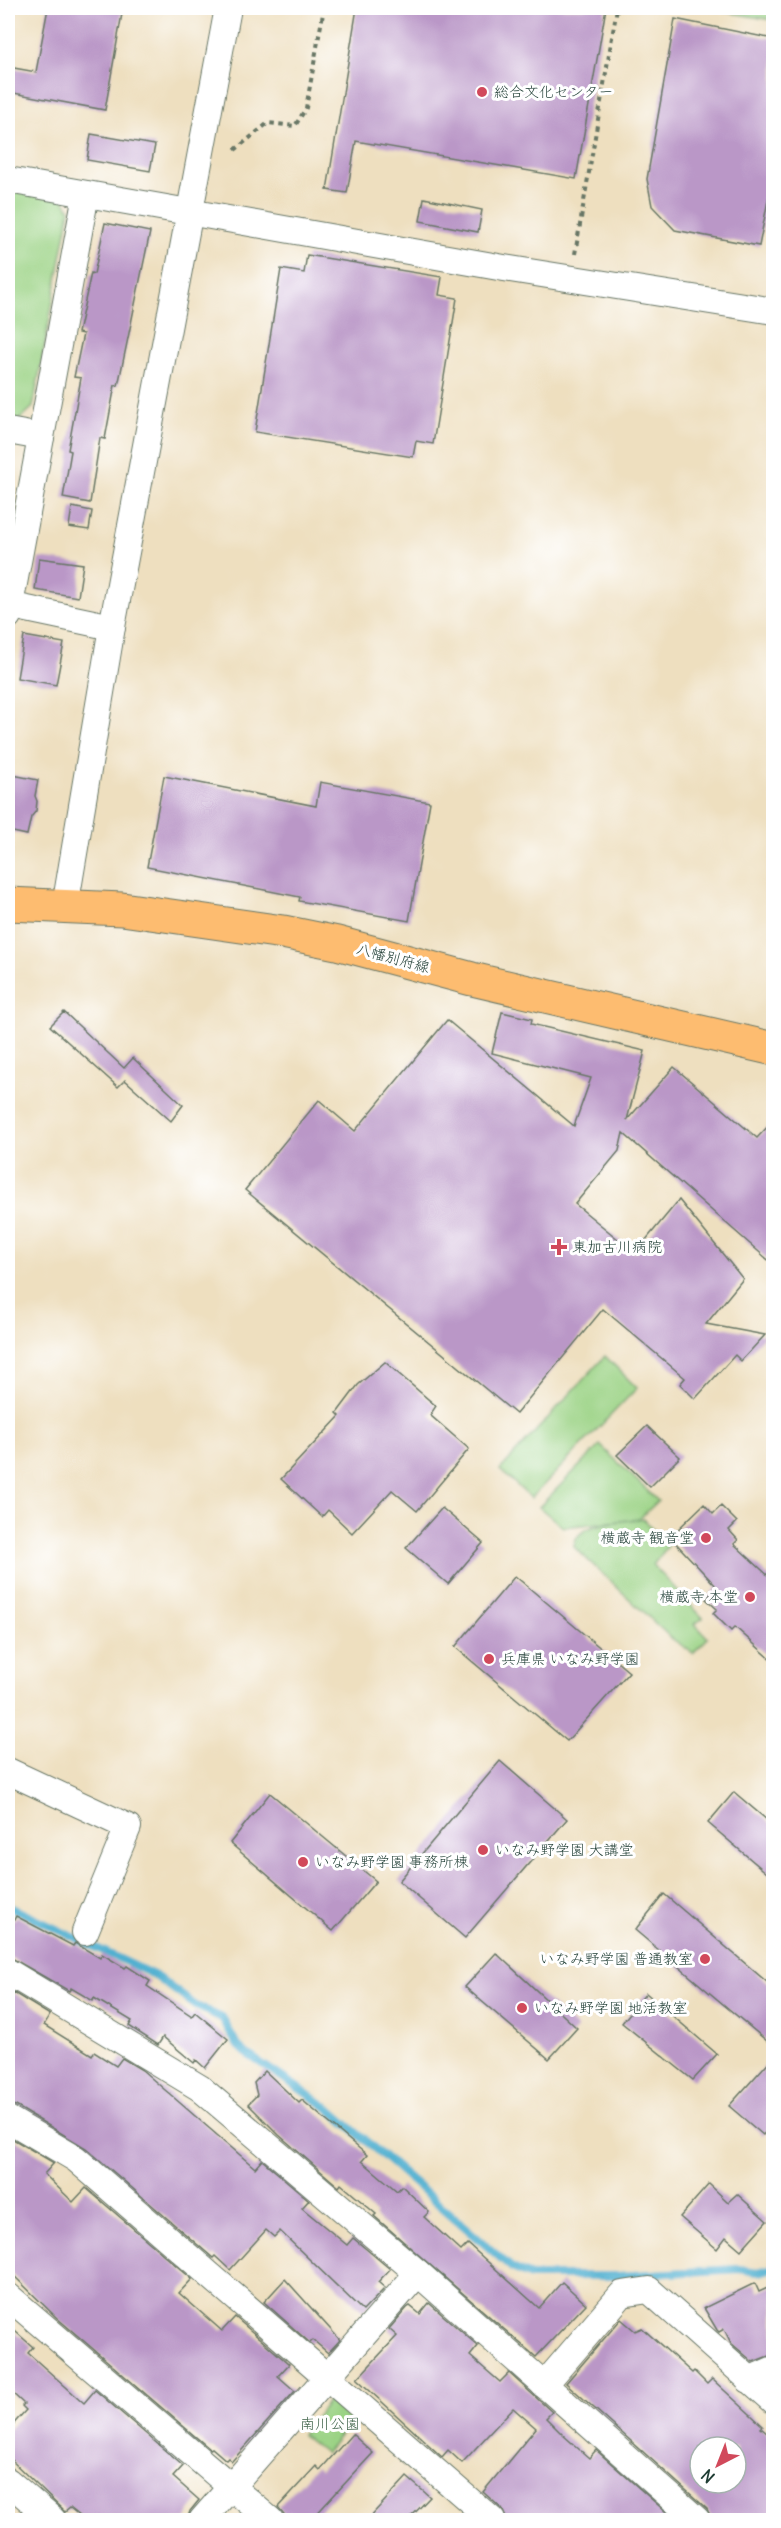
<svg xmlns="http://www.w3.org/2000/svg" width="781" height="2528" font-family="Delius,'Klee One',sans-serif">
<rect width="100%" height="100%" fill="#fff"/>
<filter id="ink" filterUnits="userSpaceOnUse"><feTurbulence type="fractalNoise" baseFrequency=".0167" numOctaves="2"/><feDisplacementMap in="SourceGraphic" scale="12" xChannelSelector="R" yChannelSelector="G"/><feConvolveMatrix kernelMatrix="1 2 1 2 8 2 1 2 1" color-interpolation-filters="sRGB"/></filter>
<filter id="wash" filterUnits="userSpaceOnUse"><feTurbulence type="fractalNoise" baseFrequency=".008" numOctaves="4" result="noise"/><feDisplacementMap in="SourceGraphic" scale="24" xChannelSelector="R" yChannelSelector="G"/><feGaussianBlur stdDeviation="1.35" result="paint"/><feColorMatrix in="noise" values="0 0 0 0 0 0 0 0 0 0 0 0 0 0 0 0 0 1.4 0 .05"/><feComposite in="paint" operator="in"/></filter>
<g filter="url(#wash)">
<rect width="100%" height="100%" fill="#eedfbf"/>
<g fill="#9bd385" stroke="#5d885c" stroke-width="1.5">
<path d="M 703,8 L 773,8 L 773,20 Z"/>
<path d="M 8,189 L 64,199 L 70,210 L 33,407 L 19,420 L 8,418 Z"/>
<path d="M 605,1356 L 637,1388 L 531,1498 L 500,1470 Z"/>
<path d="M 600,1445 L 658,1501 L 639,1519 L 563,1527 L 539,1507 Z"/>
<path d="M 644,1519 L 668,1546 L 653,1565 L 703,1618 L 695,1624 L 708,1638 L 693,1653 L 671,1638 L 574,1547 C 575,1521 625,1521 644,1519 Z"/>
<path d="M 332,2397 L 355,2417 L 325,2453 L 301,2434 Z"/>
</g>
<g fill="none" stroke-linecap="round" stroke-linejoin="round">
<path stroke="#51b0d0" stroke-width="8" d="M 8,1906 L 154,1975 L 196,2006 L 222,2018 L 238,2046 L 247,2054 L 327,2107 L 512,2268 L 531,2276 L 616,2276 L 739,2269 L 758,2272 L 774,2268"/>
</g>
<g id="blocks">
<g fill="#ba97c7" fill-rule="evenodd">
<path d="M 48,8 L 123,8 L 105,110 L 8,92 L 8,67 L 36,72 Z"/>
<path d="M 357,8 L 606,8 L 576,179 L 356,141 L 347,193 L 327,190 Z"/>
<path d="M 675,19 L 774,39 L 774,170 L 759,246 L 675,230 L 652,206 L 647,179 Z"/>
<path d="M 91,134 L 155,145 L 150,171 L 87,160 Z"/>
<path d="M 424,198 L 482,210 L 478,232 L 420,221 Z"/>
<path d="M 105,223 L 150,232 L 118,386 L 115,385 L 105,439 L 100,438 L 90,503 L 63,498 L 71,451 L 68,450 L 81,378 L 74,377 L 83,334 L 78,333 L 91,273 L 94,274 Z"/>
<path d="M 307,255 L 442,277 L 439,295 L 457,298 L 433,444 L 416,441 L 413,457 L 255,432 L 281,269 L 304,273 Z"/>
<path d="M 72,507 L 92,511 L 89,530 L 69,527 Z"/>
<path d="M 39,558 L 83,564 L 78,597 L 35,590 Z"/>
<path d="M 24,636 L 64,643 L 56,685 L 17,678 Z"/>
<path d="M 8,774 L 38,780 L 35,796 L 37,801 L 36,811 L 31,817 L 27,835 L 8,831 Z"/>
<path d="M 164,776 L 316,806 L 320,782 L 430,802 L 409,921 L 299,901 L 300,897 L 147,867 Z"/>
<path d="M 64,1012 L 124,1068 L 133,1058 L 183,1105 L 171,1121 L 125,1080 L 118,1087 L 50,1026 Z"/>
<path d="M 502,1012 L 532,1019 L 531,1024 L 645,1051 L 627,1120 L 674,1067 L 757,1138 L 774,1120 L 774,1265 L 623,1133 L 619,1151 L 575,1204 L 635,1253 L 679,1200 L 743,1279 L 706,1324 L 765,1335 L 741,1361 L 735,1355 L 695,1399 L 680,1384 L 685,1378 L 603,1309 L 516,1414 L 245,1190 L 319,1100 L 355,1131 L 447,1020 L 574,1126 L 591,1078 L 492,1053 Z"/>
<path d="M 385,1362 L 436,1406 L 430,1415 L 469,1449 L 417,1511 L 392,1490 L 352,1533 L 328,1510 L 322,1517 L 281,1479 L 340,1416 L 337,1413 L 358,1385 Z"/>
<path d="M 647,1426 L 680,1457 L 650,1487 L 617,1455 Z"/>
<path d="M 704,1504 L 713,1514 L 721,1506 L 737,1522 L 729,1530 L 738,1540 L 734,1544 L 774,1581 L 774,1662 L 735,1627 L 731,1631 L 713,1613 L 717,1609 L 706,1599 L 717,1587 L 670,1537 Z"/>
<path d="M 442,1508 L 483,1543 L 448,1584 L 406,1548 Z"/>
<path d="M 515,1576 L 629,1672 L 567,1741 L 455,1647 Z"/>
<path d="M 500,1761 L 567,1819 L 465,1938 L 399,1881 Z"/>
<path d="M 734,1792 L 774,1826 L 774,1879 L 708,1823 Z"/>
<path d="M 270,1793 L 376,1881 L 333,1931 L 230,1843 Z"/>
<path d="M 664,1894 L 774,1988 L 774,2047 L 635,1930 Z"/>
<path d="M 8,1916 L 14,1920 L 16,1916 L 73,1946 L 75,1943 L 100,1958 L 102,1954 L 125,1968 L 127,1966 L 150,1981 L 147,1986 L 192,2016 L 195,2012 L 228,2039 L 205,2068 L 196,2060 L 194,2063 L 163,2037 L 158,2045 L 129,2026 L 132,2021 L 94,1998 L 93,2001 L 71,1988 L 69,1991 L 8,1956 Z"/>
<path d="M 496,1953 L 577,2028 L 549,2059 L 465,1987 Z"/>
<path d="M 14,1993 L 50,2015 L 44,2025 L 92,2055 L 94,2052 L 116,2066 L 122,2058 L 142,2070 L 255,2168 L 262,2160 L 309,2200 L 302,2208 L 347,2245 L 353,2238 L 390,2269 L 378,2282 L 385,2288 L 363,2311 L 280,2231 L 274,2237 L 266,2230 L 230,2270 L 215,2256 L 213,2258 L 86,2148 L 16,2106 L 8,2104 L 8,2004 Z"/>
<path d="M 646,1993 L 717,2054 L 693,2080 L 622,2023 Z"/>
<path d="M 774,2056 L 774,2122 L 763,2135 L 729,2106 Z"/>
<path d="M 265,2071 L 299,2103 L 302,2100 L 367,2155 L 362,2161 L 397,2191 L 402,2186 L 429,2212 L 424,2217 L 461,2251 L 468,2244 L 539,2308 L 562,2282 L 586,2304 L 536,2357 L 374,2216 L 376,2214 L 341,2184 L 339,2187 L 279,2135 L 248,2104 L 257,2095 L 254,2083 Z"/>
<path d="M 8,2136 L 54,2163 L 44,2174 L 73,2202 L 86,2188 L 192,2279 L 179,2293 L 222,2331 L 235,2317 L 289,2364 L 278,2376 L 295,2391 L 232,2461 L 228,2458 L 226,2460 L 212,2448 L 210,2449 L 57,2318 L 8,2270 Z"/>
<path d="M 709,2184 L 728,2202 L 737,2194 L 767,2221 L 741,2250 L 726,2237 L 717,2249 L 680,2217 Z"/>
<path d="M 285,2279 L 340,2340 L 328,2353 L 313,2340 L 310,2343 L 264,2302 Z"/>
<path d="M 755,2283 L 759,2292 L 774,2285 L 774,2354 L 753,2362 L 731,2343 L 724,2329 L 719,2332 L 717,2330 L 704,2308 Z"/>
<path d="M 429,2303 L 478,2346 L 470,2356 L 500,2382 L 509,2373 L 552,2412 L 546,2418 L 563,2435 L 589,2458 L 596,2450 L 675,2520 L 507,2520 L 502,2509 L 483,2492 L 536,2428 L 513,2408 L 462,2463 L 448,2450 L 442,2457 L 357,2379 L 397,2336 L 389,2329 L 407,2308 L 410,2306 L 420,2314 Z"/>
<path d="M 621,2319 L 635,2331 L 642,2328 L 692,2373 L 694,2371 L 707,2384 L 712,2379 L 763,2426 L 761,2428 L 774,2439 L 774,2520 L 712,2520 L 707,2509 L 566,2383 ZM 700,2447 L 736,2447 L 736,2483 L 700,2483 Z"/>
<path d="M 8,2325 L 33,2347 L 28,2353 L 84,2403 L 95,2390 L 183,2466 L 173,2477 L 199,2500 L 190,2511 L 187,2520 L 85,2520 L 70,2508 L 65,2512 L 8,2457 L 8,2430 L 26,2410 L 22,2406 L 24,2404 L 8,2389 Z"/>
<path d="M 352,2434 L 373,2453 L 311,2520 L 285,2520 L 284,2514 L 278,2507 L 316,2466 L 320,2470 Z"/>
<path d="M 407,2477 L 430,2497 L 408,2520 L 367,2520 Z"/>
</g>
</g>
</g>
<g filter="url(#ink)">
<use href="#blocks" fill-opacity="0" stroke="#677665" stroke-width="1.5"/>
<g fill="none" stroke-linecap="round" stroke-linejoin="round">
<defs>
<g id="minor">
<path d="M 8,180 L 504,268 L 774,311"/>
<path d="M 8,431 L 41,437"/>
<path d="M 8,605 L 112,627"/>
<path d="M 8,616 L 86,194"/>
<path d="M 65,907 L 112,627 L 228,8"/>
<path d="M 8,1771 L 128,1827 L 85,1932"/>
<path d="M 8,1972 L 200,2088 L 418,2273 L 697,2520"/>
<path d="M 8,2119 L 76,2159 L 492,2520"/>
<path d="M 8,2296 L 270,2520"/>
<path d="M 749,2380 L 774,2369"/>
<path d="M 544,2385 L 622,2294 L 649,2290 L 774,2401"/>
<path d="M 8,2481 L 53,2520"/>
<path d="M 202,2520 L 418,2273"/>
</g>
<path id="major" d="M 8,904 L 122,909 L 283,932 L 337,943 L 472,979 L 774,1049"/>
</defs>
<use href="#minor" stroke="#677665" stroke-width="28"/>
<use href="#major" stroke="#677665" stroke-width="35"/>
<g stroke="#677665" stroke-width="4" stroke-dasharray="4.5 4.5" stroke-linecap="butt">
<path d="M 235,150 L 268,123 L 295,126 L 306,108 L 324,8"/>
<path d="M 575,254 L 617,8"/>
</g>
<use href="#minor" stroke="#fff" stroke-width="26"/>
<use href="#major" stroke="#fdbc6f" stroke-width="33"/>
</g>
</g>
<g fill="#d1495b" stroke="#fff" stroke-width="2">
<circle cx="482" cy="92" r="6"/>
<path d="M556 1238h6v6h6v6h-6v6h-6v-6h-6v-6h6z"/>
<circle cx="706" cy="1538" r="6"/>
<circle cx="750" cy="1597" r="6"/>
<circle cx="489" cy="1659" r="6"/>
<circle cx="483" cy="1850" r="6"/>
<circle cx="303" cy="1862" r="6"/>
<circle cx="705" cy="1959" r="6"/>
<circle cx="522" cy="2008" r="6"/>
</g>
<g text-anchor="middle" stroke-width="6" stroke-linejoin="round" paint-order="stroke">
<g font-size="15" fill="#1f3d34" stroke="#fff" text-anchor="start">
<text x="494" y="97">総合文化センター</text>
<text x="572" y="1252">東加古川病院</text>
<text x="694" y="1543" text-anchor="end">横蔵寺 観音堂</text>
<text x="738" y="1602" text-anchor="end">横蔵寺 本堂</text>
<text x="501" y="1664">兵庫県 いなみ野学園</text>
<text x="495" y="1855">いなみ野学園 大講堂</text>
<text x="315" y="1867">いなみ野学園 事務所棟</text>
<text x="693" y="1964" text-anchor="end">いなみ野学園 普通教室</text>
<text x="534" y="2013">いなみ野学園 地活教室</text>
</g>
<g font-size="15" fill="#1f3d34" stroke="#fff">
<text transform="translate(393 958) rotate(15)" y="5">八幡別府線</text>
</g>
<g font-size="15" fill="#3e6248" stroke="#fff">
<text x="330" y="2429">南川公園</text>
</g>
</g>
<rect width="781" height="2528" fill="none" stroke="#fff" stroke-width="30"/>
<g transform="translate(718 2465) rotate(222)"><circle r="28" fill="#ffffff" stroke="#a5b1ae" stroke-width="1.5"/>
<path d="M0-4.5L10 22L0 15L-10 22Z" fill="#d1495b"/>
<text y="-9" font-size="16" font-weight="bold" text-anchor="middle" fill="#1f3d34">N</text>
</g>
</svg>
